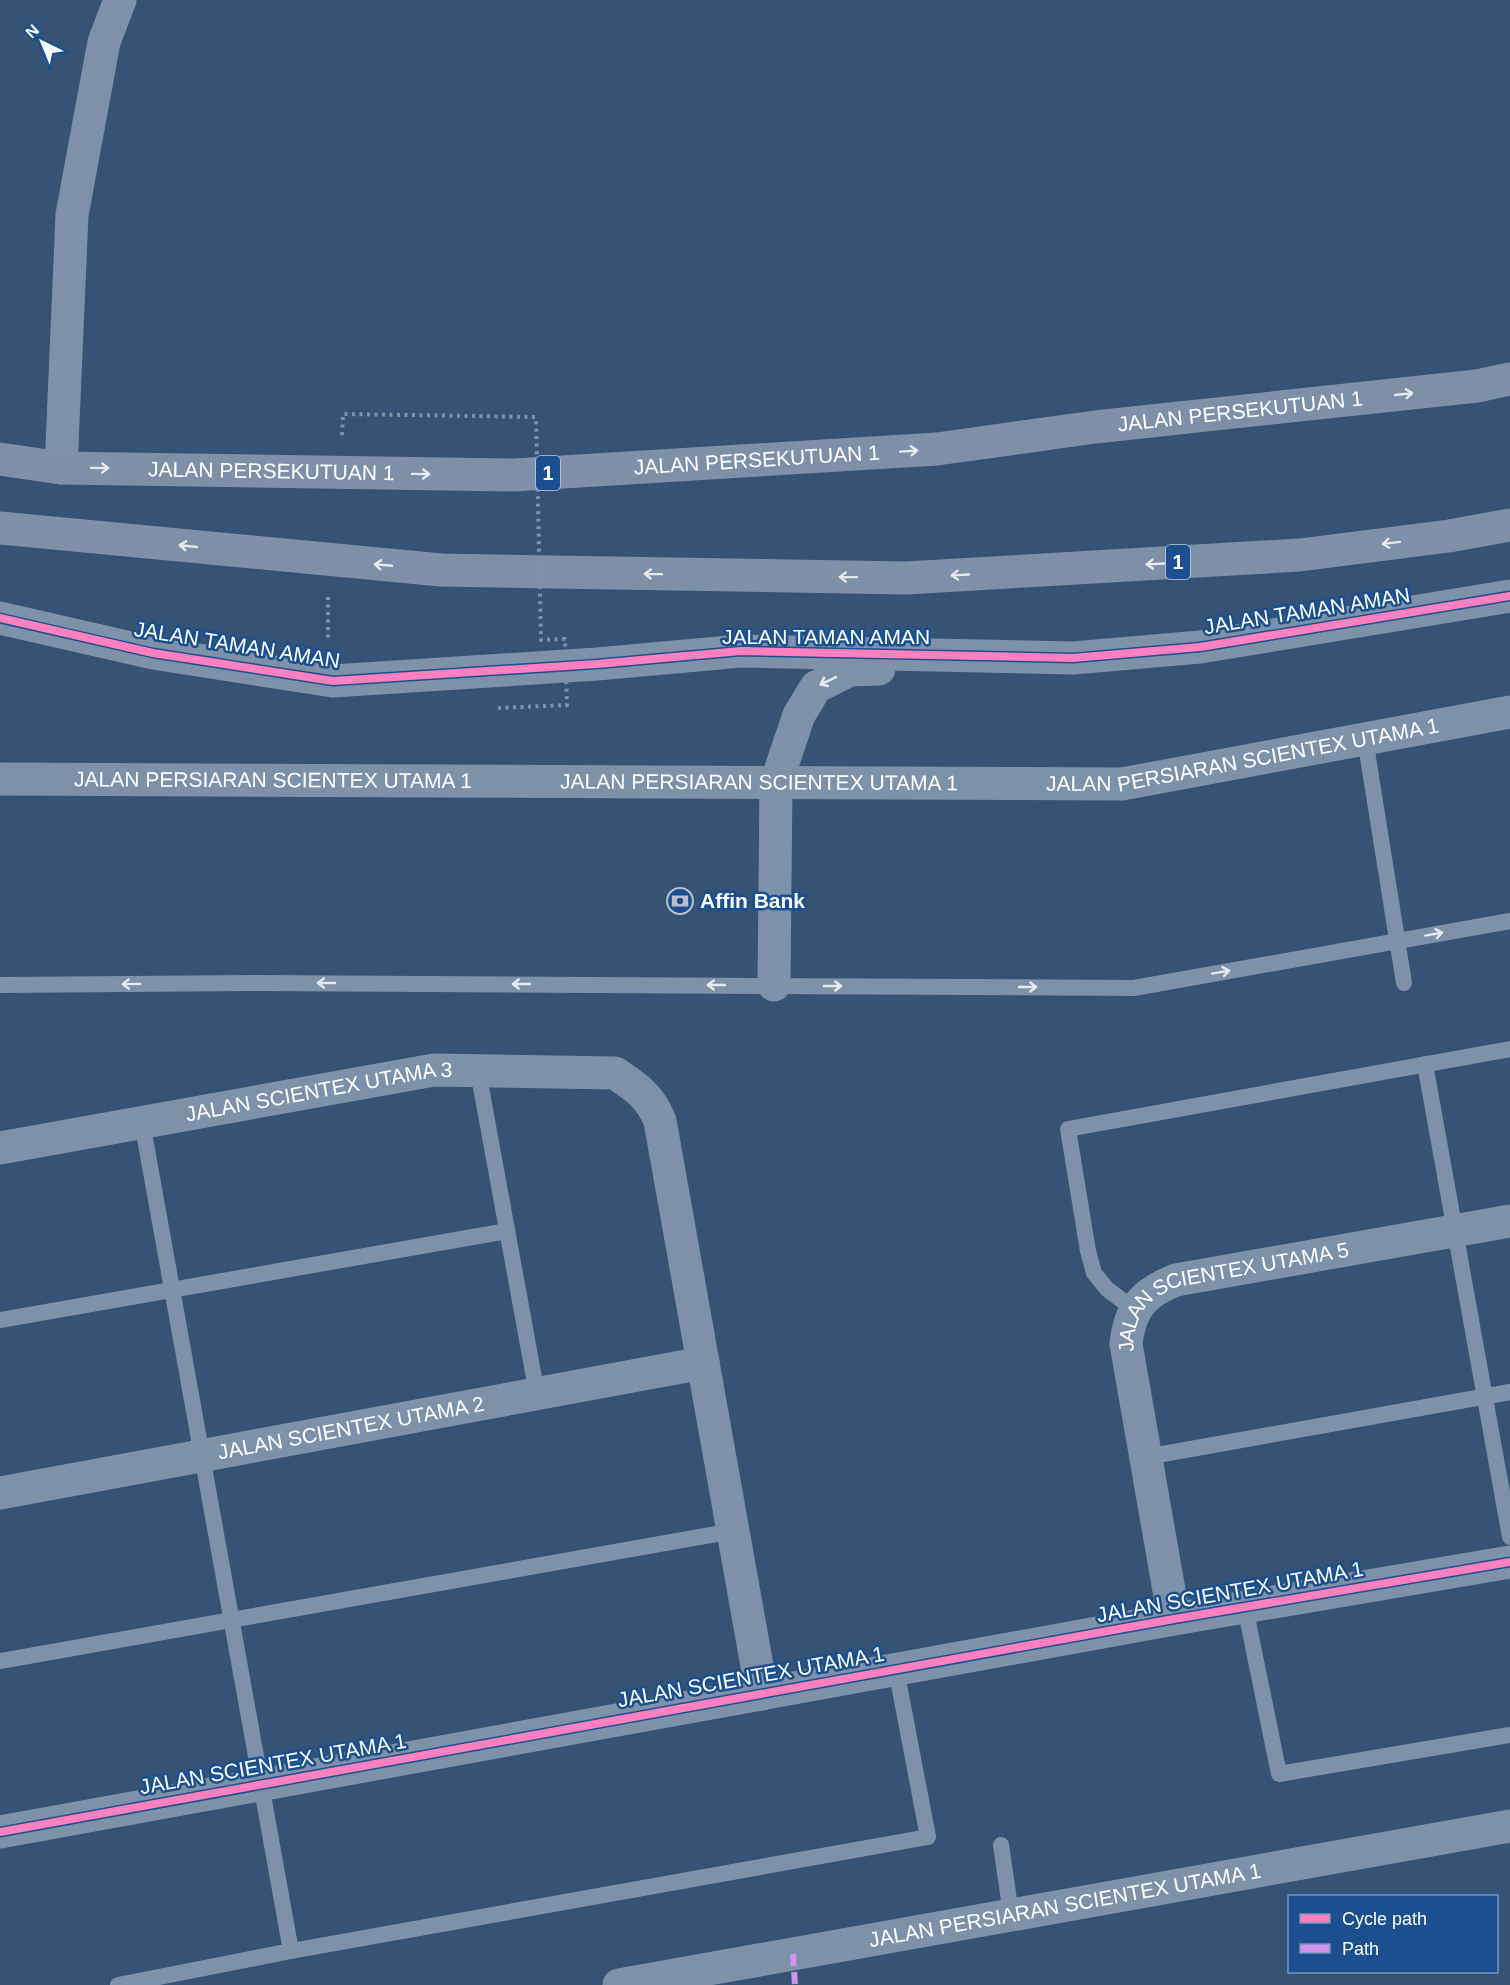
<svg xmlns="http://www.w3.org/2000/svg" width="1510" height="1985" font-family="Helvetica,sans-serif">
<rect width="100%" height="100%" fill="#365274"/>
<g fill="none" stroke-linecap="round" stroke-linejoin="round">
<g stroke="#7d92a8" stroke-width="4" stroke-dasharray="3 4.5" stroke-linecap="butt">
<path d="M 342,435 L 343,414 L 536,417"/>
<path d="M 328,597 L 328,642"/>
</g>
<g stroke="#7d92a8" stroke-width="16">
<path d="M 1365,739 L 1404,983"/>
<path d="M 0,985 L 254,983 L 1134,988 L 1510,921"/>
<path d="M 1425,1064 L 1510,1537"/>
<path d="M 478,1071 L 537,1394"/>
<path d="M 142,1122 L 291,1951"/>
<path d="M 1135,1310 L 1107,1289 L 1094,1273 L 1088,1251 L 1068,1129 L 1510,1049"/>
<path d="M 0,1320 L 507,1231"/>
<path d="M 1146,1457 L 1510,1392"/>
<path d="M 1245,1607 L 1279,1774 L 1510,1735"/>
<path d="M 0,1661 L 733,1531"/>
<path d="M 1001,1845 L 1011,1914"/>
<path d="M 118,1985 L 291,1951 L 928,1837 L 896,1669"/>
</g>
<g stroke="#7d92a8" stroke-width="33">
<path d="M 61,468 L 72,215 L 104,42 L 120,0"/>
<path d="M 0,618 L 153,653 L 333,681 L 597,664 L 741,651 L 1073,658 L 1200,647 L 1510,596"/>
<path id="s1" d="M 0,779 L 1122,784 L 1510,712"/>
<path d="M 774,985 L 776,783 L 799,715 L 816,687 L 850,670 L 879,669"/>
<path id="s2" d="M 0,1148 L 434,1070 L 615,1073 C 636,1087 650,1096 660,1121 L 762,1694"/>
<path id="s3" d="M 0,1493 L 703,1363"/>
<path id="s4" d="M 1174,1619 L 1126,1344 C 1130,1308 1143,1293 1176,1280 L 1510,1221"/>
<path d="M 0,1832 L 1174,1619 L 1510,1562"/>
<path id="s5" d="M 619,1985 L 1510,1826"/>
</g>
<g stroke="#7e90a7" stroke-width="33">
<path id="s6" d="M 0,459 L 61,468 L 514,475 L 937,449 L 1095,427 L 1477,386 L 1510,379"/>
<path d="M 0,528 L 441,570 L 906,578 L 1300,555 L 1449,536 L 1510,525"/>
</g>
<path stroke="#7d92a8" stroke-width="4" stroke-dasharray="3 4.5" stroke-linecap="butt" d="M 498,708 L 567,705 L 565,639 L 541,640 L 536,417"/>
<path stroke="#d193ec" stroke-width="6" stroke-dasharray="12 6" stroke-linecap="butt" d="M 793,1954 L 795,1985"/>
<defs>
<g id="cycleway">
<path d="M 0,618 L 153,653 L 333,681 L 597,664 L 741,651 L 1073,658 L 1200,647 L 1510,596"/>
<path d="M 0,1832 L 1174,1619 L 1510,1562"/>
</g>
</defs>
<use href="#cycleway" stroke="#1b4f8f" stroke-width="11"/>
<use href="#cycleway" stroke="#ff80c0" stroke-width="8"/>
</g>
<defs><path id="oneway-shaft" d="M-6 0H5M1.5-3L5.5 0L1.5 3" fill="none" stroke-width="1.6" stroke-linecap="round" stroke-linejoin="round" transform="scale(1.5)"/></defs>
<g stroke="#e5e9ed">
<use href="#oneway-shaft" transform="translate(1404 394) rotate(-6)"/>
<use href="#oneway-shaft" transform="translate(909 451) rotate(-4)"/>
<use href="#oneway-shaft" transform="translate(100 468) rotate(1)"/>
<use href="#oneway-shaft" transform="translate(421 474) rotate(1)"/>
<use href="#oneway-shaft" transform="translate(1391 543) rotate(173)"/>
<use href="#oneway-shaft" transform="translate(188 546) rotate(-174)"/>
<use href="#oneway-shaft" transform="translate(1155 564) rotate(177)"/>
<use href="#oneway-shaft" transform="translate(383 565) rotate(-175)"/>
<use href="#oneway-shaft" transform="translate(653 574) rotate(-179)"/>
<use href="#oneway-shaft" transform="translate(960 575) rotate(177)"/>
<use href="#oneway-shaft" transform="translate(848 577) rotate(-179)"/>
</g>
<g stroke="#e5e9ee">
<use href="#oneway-shaft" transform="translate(828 681) rotate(155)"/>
<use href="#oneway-shaft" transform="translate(1434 934) rotate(-10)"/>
<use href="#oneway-shaft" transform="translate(1221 972) rotate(-10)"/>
<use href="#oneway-shaft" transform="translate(326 983) rotate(-180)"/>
<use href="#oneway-shaft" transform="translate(131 984) rotate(179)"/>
<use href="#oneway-shaft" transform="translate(521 984) rotate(-180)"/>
<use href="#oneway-shaft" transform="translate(716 985) rotate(-180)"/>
<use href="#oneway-shaft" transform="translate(833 986)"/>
<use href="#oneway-shaft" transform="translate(1028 987)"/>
</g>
<defs>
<symbol id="bank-ring" viewBox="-11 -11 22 22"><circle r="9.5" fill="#1b4f8f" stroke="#b9c2ce" stroke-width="1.5"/><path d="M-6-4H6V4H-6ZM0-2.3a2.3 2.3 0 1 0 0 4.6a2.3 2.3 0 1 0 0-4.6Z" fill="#b9c2ce"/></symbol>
</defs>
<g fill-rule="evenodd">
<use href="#bank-ring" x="665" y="886" width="30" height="30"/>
</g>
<g text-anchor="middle" stroke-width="5" stroke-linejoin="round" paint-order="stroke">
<g fill="#1b4f8f" stroke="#bbcadd" stroke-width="1.5">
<rect x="536" y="456" width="24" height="34" rx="4.5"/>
<rect x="1166" y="545" width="24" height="34" rx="4.5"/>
</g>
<g font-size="20" font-weight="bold" fill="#fff">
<text x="548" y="480">1</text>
<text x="1178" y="569">1</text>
</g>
<g font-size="21" fill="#fff" stroke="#1b4f8f">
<text dy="7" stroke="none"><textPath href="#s6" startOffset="1244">JALAN PERSEKUTUAN 1</textPath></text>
<text dy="7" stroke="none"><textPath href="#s6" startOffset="758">JALAN PERSEKUTUAN 1</textPath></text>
<text dy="7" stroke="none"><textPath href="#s6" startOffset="272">JALAN PERSEKUTUAN 1</textPath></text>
<text transform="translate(1307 611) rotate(-9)" y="7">JALAN TAMAN AMAN</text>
<text x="826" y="644">JALAN TAMAN AMAN</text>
<text transform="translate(237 645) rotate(9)" y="7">JALAN TAMAN AMAN</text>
<text dy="7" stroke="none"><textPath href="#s1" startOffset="1245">JALAN PERSIARAN SCIENTEX UTAMA 1</textPath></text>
<text dy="7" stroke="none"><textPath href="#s1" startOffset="273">JALAN PERSIARAN SCIENTEX UTAMA 1</textPath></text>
<text dy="7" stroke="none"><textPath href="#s1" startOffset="759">JALAN PERSIARAN SCIENTEX UTAMA 1</textPath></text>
<text dy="7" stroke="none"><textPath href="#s2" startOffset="324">JALAN SCIENTEX UTAMA 3</textPath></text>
<text dy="7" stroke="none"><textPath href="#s4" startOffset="406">JALAN SCIENTEX UTAMA 5</textPath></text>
<text dy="7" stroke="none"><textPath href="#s3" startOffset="357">JALAN SCIENTEX UTAMA 2</textPath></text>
<text transform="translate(1230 1592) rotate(-10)" y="7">JALAN SCIENTEX UTAMA 1</text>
<text transform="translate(751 1677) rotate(-10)" y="7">JALAN SCIENTEX UTAMA 1</text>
<text transform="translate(273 1764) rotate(-10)" y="7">JALAN SCIENTEX UTAMA 1</text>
<text dy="7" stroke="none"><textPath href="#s5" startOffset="453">JALAN PERSIARAN SCIENTEX UTAMA 1</textPath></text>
</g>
<g font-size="21" font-weight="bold" fill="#fff" stroke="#1b4f8f" text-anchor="start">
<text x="700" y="908">Affin Bank</text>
</g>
</g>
<rect x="1288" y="1895" width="210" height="78" fill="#1b4f8f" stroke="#7695bc" stroke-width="1.5"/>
<rect x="1300" y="1914" width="30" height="9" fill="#ff80c0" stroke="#7695bc" stroke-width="1.5"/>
<text x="1342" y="1925" font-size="18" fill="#ffffff">Cycle path</text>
<rect x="1300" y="1944" width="30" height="9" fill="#d193ec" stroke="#7695bc" stroke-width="1.5"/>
<text x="1342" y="1955" font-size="18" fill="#ffffff">Path</text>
<g transform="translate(42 42) rotate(317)" stroke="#1b4f8f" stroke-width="4.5" paint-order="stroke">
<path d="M0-4.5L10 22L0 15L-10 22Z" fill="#ffffff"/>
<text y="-9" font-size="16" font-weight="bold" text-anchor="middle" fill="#ffffff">N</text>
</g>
</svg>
